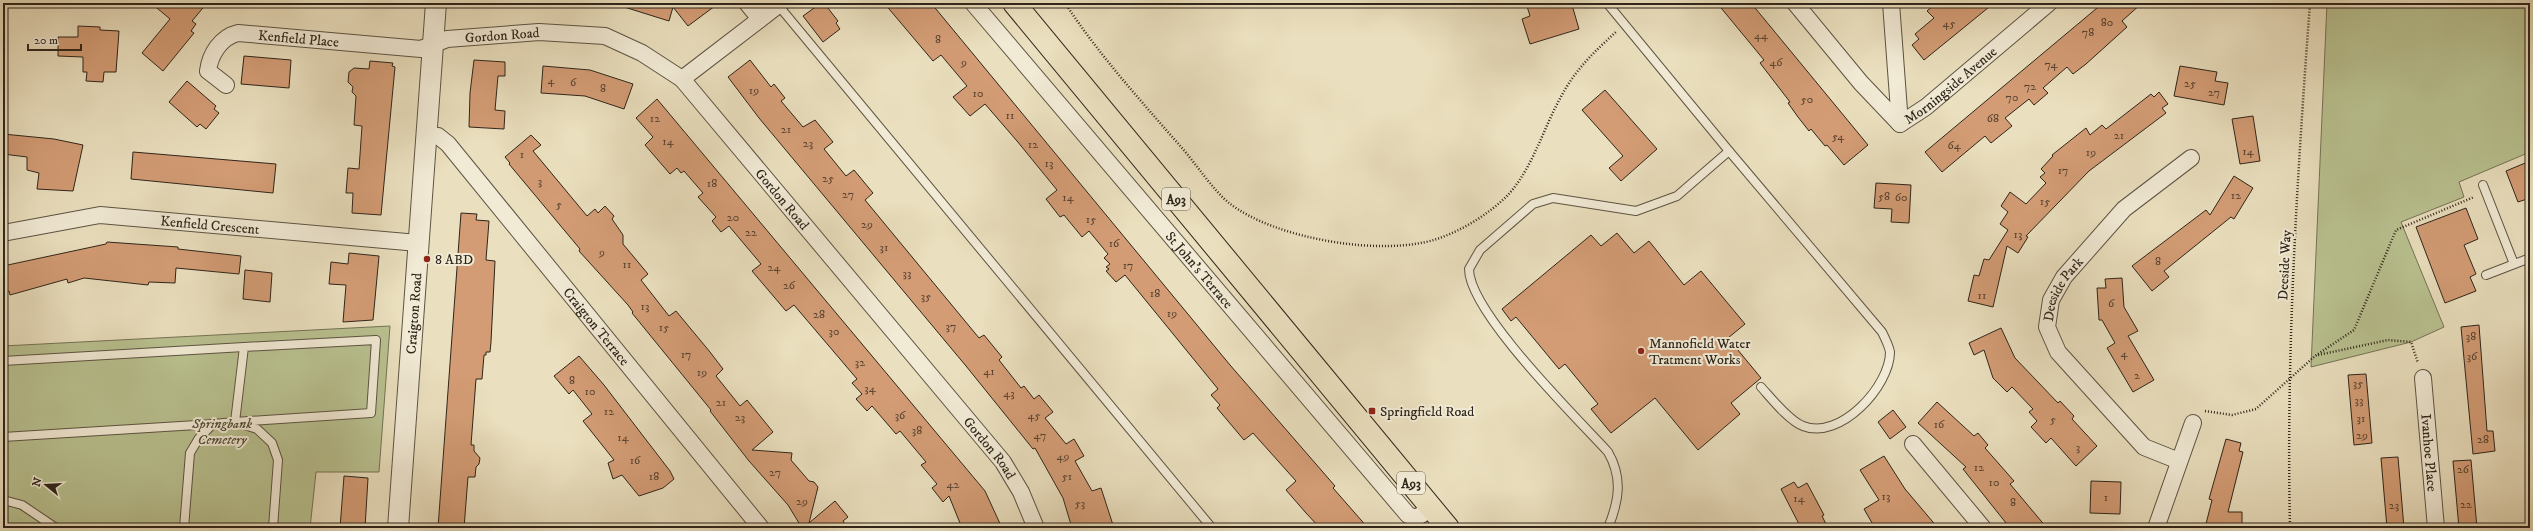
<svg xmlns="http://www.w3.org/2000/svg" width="2533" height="531" font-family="'IM FELL DW Pica',serif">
<rect width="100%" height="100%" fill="#eadfbe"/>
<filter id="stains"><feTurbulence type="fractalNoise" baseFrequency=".005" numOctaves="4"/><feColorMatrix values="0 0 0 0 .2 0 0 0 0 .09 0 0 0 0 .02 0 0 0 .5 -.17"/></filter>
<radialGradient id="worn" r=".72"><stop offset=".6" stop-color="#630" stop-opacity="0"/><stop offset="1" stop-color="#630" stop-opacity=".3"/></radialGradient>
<g fill="#b9c190" stroke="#747355">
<path d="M 2327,3 L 2530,3 L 2530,152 L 2459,182 L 2464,197 L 2401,222 L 2444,327 L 2411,342 L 2311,367 Z"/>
<path d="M 390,326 L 379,472 L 316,472 L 310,528 L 3,528 L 3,346 Z"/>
</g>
<g fill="#d39c75" stroke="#2e251a">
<path d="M 151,3 L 207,3 L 192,21 L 196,24 L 191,31 L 194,33 L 163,71 L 142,53 L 170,19 Z"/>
<path d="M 622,3 L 719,3 L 688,26 L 673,7 L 669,21 L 621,6 Z"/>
<path d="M 821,3 L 824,3 L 838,21 L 836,23 L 840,29 L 823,42 L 803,16 Z"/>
<path d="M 884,3 L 931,3 L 1230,365 L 1335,486 L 1333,488 L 1368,528 L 1320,528 L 1306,513 L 1286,490 L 1296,481 L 1253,433 L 1244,440 L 1217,408 L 1220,405 L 1211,395 L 1218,389 L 1125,275 L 1116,282 L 1106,271 L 1109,269 L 1106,267 L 1110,264 L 1104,258 L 1108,254 L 1089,231 L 1082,237 L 1064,215 L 1060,217 L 1046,199 L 1057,190 L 1017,141 L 985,104 L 970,116 L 953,97 L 967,86 L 941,55 L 933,61 Z"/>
<path d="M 1526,3 L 1564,3 L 1565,7 L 1572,5 L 1579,29 L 1530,44 L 1522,19 L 1530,16 Z"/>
<path d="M 1717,3 L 1751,3 L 1868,145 L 1844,165 L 1827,145 L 1825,146 L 1811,129 L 1809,131 L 1798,117 L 1788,103 L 1790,102 L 1760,63 L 1764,60 Z"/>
<path d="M 1936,3 L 1994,3 L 1924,60 L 1912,45 L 1919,39 L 1915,34 L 1934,18 L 1927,11 Z"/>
<path d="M 2103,3 L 2142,3 L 2122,21 L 2127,27 L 2086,64 L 2073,74 L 2067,67 L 2043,88 L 2048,93 L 2034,105 L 2029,99 L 2005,118 L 2012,126 L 1991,143 L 1985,136 L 1942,172 L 1925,152 Z"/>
<path d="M 78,26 L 100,27 L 100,30 L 119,31 L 116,72 L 104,72 L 103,82 L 86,81 L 87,72 L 83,72 L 83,57 L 58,56 L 58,37 L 78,37 Z"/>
<path d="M 244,56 L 291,60 L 289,88 L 241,84 Z"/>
<path d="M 474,60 L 505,62 L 505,76 L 498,76 L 495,110 L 505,111 L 504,129 L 469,127 L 470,93 Z"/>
<path d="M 750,60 L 771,87 L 774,84 L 785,98 L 781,101 L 803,127 L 815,120 L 833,142 L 824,149 L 846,176 L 854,170 L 873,193 L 865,200 L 979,338 L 984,335 L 1002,357 L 999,360 L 1021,388 L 1024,386 L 1034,399 L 1039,395 L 1053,412 L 1045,418 L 1066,444 L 1074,439 L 1084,456 L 1075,461 L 1092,491 L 1101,488 L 1114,528 L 1072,528 L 1063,498 L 1035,448 L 1033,449 L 966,366 L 759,118 L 728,77 Z"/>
<path d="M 370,61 L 393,63 L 392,66 L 395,67 L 381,215 L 352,213 L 353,193 L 346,193 L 348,168 L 359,169 L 362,126 L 354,125 L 356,96 L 352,92 L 353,87 L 348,82 L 349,72 L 354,68 L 369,69 Z"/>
<path d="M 543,66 L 590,70 L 633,84 L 624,109 L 585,96 L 541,93 Z"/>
<path d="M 2180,66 L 2217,72 L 2215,81 L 2228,83 L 2224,105 L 2174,96 Z"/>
<path d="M 187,81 L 216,106 L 214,109 L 219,113 L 206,129 L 200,124 L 197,127 L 169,102 Z"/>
<path d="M 1605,90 L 1657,149 L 1621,181 L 1609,168 L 1623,156 L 1582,110 Z"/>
<path d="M 2159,92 L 2168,104 L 2162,108 L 2166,113 L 2089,171 L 2026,236 L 2028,237 L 2018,253 L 2007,246 L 1993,307 L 1968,301 L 1974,275 L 1979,276 L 1984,259 L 1989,260 L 2008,230 L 2000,224 L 2008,212 L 2001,206 L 2010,192 L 2026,204 L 2046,183 L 2040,177 L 2045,173 L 2041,169 L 2053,156 L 2052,155 L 2086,128 L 2090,135 L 2102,125 L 2106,129 L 2151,94 L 2154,97 Z"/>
<path d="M 657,99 L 985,491 L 1002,528 L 962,528 L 949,496 L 943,502 L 932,488 L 937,484 L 921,465 L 926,462 L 900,431 L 896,434 L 872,406 L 867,411 L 856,399 L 862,394 L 852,383 L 857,379 L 794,305 L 786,311 L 752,271 L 761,264 L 729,226 L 721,232 L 712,221 L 716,217 L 698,197 L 703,193 L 684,171 L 681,173 L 677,168 L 670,174 L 645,145 L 653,137 L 636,118 Z"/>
<path d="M 2253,116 L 2260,161 L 2240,164 L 2232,119 Z"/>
<path d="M 3,134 L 54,139 L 83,145 L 73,191 L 37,189 L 39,173 L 27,170 L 27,157 L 3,154 Z"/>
<path d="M 531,135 L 541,145 L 533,151 L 587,216 L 595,209 L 598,213 L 605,206 L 614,216 L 612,219 L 623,235 L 623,244 L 648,274 L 641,280 L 669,316 L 676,311 L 710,352 L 723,369 L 716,376 L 740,406 L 747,400 L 773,432 L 752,450 L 792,453 L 791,460 L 809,481 L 814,482 L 818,487 L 809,523 L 835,501 L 848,517 L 843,521 L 848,528 L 802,528 L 788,505 L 749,461 L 710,411 L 711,410 L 632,313 L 633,312 L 628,305 L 579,251 L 580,249 L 509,164 L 510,163 L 505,157 Z"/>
<path d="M 133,152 L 276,164 L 273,193 L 131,179 Z"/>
<path d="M 2530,161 L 2530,198 L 2518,202 L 2506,171 Z"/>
<path d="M 2234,176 L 2253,188 L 2234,219 L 2231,217 L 2164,271 L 2169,277 L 2152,291 L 2132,266 L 2206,210 L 2210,215 Z"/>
<path d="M 1876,183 L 1911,185 L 1909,223 L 1891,222 L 1892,209 L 1874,208 Z"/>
<path d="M 2466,208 L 2478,239 L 2464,245 L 2476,274 L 2470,277 L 2476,291 L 2445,303 L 2416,227 Z"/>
<path d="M 461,213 L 477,214 L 476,220 L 489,221 L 486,260 L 495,261 L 491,342 L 490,352 L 486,352 L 486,355 L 484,355 L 482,379 L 476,379 L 471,445 L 474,445 L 474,451 L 480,458 L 479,464 L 476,467 L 475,477 L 468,477 L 464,528 L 438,528 Z"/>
<path d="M 1617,233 L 1634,253 L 1649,241 L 1684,285 L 1701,271 L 1745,324 L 1728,338 L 1761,378 L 1731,403 L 1740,414 L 1698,450 L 1655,398 L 1611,433 L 1591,409 L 1598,404 L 1565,364 L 1559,369 L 1516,317 L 1511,321 L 1502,309 L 1591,235 L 1601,246 Z"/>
<path d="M 107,242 L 178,247 L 178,249 L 241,256 L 239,274 L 176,268 L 175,283 L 149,282 L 148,285 L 84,278 L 68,283 L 67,279 L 10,295 L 9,291 L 3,292 L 3,266 L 106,244 Z"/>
<path d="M 349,253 L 379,256 L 373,320 L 343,322 L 346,285 L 329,284 L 331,262 L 348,264 Z"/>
<path d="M 245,270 L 272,273 L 270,302 L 243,299 Z"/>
<path d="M 2122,278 L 2124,307 L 2138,331 L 2128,336 L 2154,380 L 2133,392 L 2107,348 L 2115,343 L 2102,320 L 2099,320 L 2097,288 L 2106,288 L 2105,279 Z"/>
<path d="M 2479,325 L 2487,431 L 2493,431 L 2495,451 L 2473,454 L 2461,327 Z"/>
<path d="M 2001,328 L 2015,358 L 2058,403 L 2060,401 L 2074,416 L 2072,419 L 2097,446 L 2076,466 L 2051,438 L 2046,443 L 2031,427 L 2037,421 L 2029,412 L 2033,409 L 2012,387 L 2007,392 L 1993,378 L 1984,350 L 1974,355 L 1969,343 Z"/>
<path d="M 579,356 L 604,385 L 670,471 L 674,479 L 663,488 L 639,496 L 622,475 L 613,479 L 608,463 L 614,460 L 583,421 L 592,414 L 573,390 L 569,394 L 554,376 Z"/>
<path d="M 2366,374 L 2372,443 L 2354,445 L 2348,375 Z"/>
<path d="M 1937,402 L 1974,436 L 1978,433 L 1988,445 L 1985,448 L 2014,481 L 2010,484 L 2047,528 L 2010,528 L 1963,469 L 1966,467 L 1918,423 Z"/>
<path d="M 1893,410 L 1906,427 L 1890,439 L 1878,422 Z"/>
<path d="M 2226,439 L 2241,443 L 2239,451 L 2243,452 L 2228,512 L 2242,512 L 2242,528 L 2205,528 L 2212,500 L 2209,499 Z"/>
<path d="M 1884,456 L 1905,489 L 1938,528 L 1875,528 L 1864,509 L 1879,500 L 1860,470 Z"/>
<path d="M 2398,457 L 2404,528 L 2387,528 L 2381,458 Z"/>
<path d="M 2471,460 L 2477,528 L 2459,528 L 2453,461 Z"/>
<path d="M 344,476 L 368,478 L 365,528 L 340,528 Z"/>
<path d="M 2091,481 L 2121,482 L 2120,514 L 2090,513 Z"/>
<path d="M 1794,482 L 1798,488 L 1807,483 L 1824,515 L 1822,516 L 1826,524 L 1818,528 L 1801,528 L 1781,489 Z"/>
</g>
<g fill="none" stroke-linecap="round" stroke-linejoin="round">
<defs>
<g id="service">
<path d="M 1607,3 L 1729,151 L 1882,332 C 1885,338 1889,346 1890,352 C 1890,386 1840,441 1803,426 C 1789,421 1771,398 1761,387"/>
<path d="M 778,5 L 1212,528"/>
<path d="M 2483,185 L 2514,264"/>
<path d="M 2486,275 L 2530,258"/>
<path d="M 376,340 L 371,413 L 235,422 L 244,347 Z"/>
<path d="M 3,361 L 244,347"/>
<path d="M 213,424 L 235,422 L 257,429 L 272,443 L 278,460 L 273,528"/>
<path d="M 3,437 L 213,424 L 199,438 L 190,453 L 184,528"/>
<path d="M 3,500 L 22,505 L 56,528"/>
<path d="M 1608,528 C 1619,501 1623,478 1608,452 C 1576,417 1469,312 1469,269 L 1480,250 L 1533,204 L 1553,198 L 1636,211 L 1677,196 L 1729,151"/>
</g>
<g id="minor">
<path d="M 747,3 L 760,19"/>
<path id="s1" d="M 973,3 L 1408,515 L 1416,518 L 1432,508"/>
<path id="s2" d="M 1795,3 L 1861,83 L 1900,124 L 1926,107 L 2049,3"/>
<path d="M 1891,3 L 1900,124"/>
<path d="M 682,79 L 781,3"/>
<path id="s3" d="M 226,85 L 208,71 C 210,54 221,37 238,33 L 421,49 L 447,39 L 539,32 L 605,36 L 642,53 L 682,79 L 1003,462 L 1021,492 L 1036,528"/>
<path id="s4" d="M 426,135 L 438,136 L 448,144 L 761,528"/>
<path id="s5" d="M 3,233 L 100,215 L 418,243"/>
<path id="s6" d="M 2423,378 L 2436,528"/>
<path d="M 1913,444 L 1983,528"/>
<path id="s7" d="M 2179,461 L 2144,447 L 2058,352 L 2047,327 L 2051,300 L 2064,277 L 2124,209 L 2191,158"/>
<path d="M 2156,528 L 2193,423"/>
</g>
<g id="tertiary">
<path id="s8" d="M 398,528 L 436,3"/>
</g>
<path id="primary" d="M 1014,3 L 1448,528"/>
</defs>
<use href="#service" stroke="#5d5443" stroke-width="10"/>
<use href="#minor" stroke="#5d5443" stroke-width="18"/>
<use href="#tertiary" stroke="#5d5443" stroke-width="22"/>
<use href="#primary" stroke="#2e251a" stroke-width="24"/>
<g stroke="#2e251a" stroke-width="2.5" stroke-dasharray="1 2" stroke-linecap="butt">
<path d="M 1065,3 C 1099,55 1141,101 1182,148 C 1196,164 1213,190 1229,203 C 1275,239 1382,257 1437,239 C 1463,230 1489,214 1508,195 C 1534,166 1543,128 1562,95 C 1575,70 1596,50 1616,32"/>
<path d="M 2318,355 L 2388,340 L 2411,342 L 2418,363"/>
<path d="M 2205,411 L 2232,415 L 2256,409 L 2315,356 L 2354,330 L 2396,230 L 2474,197"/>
<path d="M 2290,528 C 2286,353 2297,178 2310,3"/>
</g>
<use href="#service" stroke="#f1ead5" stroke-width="8"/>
<use href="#minor" stroke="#f1ead5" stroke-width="16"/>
<use href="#tertiary" stroke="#f1ead5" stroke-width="20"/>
<use href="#primary" stroke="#eadfbe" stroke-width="22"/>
</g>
<g fill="#8f2418" stroke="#f1ead5" stroke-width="1.5">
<circle cx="427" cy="259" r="4"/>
<circle cx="1641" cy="351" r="4"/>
<rect x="1368" y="407" width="8" height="8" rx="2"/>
</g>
<g text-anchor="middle" stroke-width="4" stroke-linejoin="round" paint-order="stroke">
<g font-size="12" fill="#574331">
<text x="2107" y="26">80</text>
<text x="1949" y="27">45</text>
<text x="2088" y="36">78</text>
<text x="1761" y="39">44</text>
<text x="938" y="43">8</text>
<text x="964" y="66">9</text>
<text x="1776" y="66">46</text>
<text x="2051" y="68">74</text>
<text x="551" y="84">4</text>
<text x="573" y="86">6</text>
<text x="2190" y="87">25</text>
<text x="2030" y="90">72</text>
<text x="603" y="92">8</text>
<text x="754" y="94">19</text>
<text x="2214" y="96">27</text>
<text x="978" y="97">10</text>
<text x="2012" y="101">70</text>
<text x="1807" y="103">50</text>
<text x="1010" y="119">11</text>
<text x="655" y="122">12</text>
<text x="1993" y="122">68</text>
<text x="786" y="133">21</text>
<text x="2119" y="139">21</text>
<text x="1838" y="140">54</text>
<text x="668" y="145">14</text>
<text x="808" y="147">23</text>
<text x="1033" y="148">12</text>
<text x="1954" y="149">64</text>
<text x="2248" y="155">14</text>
<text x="2091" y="156">19</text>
<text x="522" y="158">1</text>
<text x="1049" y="167">13</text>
<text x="2063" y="174">17</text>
<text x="828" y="182">25</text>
<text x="540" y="185">3</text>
<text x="712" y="187">18</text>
<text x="848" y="198">27</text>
<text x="2236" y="199">12</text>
<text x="1884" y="200">58</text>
<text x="1068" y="201">14</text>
<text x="1901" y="201">60</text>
<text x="2045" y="205">15</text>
<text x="559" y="208">5</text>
<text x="733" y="221">20</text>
<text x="1091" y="223">15</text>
<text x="867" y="228">29</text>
<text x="751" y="236">22</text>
<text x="2018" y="238">13</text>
<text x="1114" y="247">16</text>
<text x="884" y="251">31</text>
<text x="602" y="256">9</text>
<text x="2158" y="265">8</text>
<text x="627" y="268">11</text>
<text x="1128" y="269">17</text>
<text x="774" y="271">24</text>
<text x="907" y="277">33</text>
<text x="789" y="289">26</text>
<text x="1155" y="297">18</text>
<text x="1982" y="299">11</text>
<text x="926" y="300">35</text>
<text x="2111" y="307">6</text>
<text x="645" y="310">13</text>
<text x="1172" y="317">19</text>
<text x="819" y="318">28</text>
<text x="951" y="330">37</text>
<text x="664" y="331">15</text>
<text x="834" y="335">30</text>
<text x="2471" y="340">38</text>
<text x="2124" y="357">4</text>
<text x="686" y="358">17</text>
<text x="2472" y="360">36</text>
<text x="860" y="366">32</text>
<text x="989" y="375">41</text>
<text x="702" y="376">19</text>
<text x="2137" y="379">2</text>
<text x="572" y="384">8</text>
<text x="2358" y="387">35</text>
<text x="870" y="392">34</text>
<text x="590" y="395">10</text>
<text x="1009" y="397">43</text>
<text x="2359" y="404">33</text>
<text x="721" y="406">21</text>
<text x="609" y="415">12</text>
<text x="900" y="419">36</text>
<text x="1034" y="419">45</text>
<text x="740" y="421">23</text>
<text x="2361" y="422">31</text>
<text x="2053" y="423">5</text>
<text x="1939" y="428">16</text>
<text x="917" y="434">38</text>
<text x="1040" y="439">47</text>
<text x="2362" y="439">29</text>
<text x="623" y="441">14</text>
<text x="2483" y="443">28</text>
<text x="2078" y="451">3</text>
<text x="1063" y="460">49</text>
<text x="635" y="464">16</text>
<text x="1979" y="471">12</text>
<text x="2463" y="473">26</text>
<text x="775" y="476">27</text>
<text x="654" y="480">18</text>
<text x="1067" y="480">51</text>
<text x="1994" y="486">10</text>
<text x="953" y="488">42</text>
<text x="1886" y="500">13</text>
<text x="2106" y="501">1</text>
<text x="1799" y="502">14</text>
<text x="802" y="505">29</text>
<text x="2013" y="506">8</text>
<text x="1080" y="507">53</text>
<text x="2466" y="508">22</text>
<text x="2394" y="509">23</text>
</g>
<g fill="#f1ead5" stroke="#686052" stroke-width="1">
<rect x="1162" y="188" width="28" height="22" rx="3"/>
<rect x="1397" y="472" width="28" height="22" rx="3"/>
</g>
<g font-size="13" font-weight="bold" fill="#2e251a">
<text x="1176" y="204">A93</text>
<text x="1411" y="488">A93</text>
</g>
<g font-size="14" fill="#2e251a" stroke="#f1ead5">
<text dy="5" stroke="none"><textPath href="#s3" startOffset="341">Gordon Road</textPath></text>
<text dy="5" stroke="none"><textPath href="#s3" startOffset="135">Kenfield Place</textPath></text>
<text dy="5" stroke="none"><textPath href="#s2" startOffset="224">Morningside Avenue</textPath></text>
<text dy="5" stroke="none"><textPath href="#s3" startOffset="689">Gordon Road</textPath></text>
<text dy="5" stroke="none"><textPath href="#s5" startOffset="209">Kenfield Crescent</textPath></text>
<text transform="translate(2284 265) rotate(-87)" y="5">Deeside Way</text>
<text dy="5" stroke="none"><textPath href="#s1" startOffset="350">St John's Terrace</textPath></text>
<text dy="5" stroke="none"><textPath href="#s7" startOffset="235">Deeside Park</textPath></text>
<text dy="5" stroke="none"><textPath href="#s8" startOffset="215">Craigton Road</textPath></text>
<text dy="5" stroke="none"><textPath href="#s4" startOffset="260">Craigton Terrace</textPath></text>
<text dy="5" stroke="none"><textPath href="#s3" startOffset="1013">Gordon Road</textPath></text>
<text dy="5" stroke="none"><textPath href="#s6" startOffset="75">Ivanhoe Place</textPath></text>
</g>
<g font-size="14" fill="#2e251a" stroke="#f1ead5" text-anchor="start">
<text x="435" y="264">8 ABD</text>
<text x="1649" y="348">Mannofield Water<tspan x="1649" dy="16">Tratment Works</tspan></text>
<text x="1380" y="416">Springfield Road</text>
</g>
<g font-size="14" font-style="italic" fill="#514c38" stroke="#f1ead5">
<text x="222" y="428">Springbank<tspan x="222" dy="16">Cemetery</tspan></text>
</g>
</g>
<rect width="2533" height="531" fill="none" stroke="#eadfbe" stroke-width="16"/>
<rect x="4" y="4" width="2525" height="523" fill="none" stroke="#2e251a" stroke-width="2"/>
<rect x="8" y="8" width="2517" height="515" fill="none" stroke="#2e251a"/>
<g transform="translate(46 485) rotate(288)" stroke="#f1ead5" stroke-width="3" paint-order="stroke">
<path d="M0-3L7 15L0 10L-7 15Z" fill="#2e251a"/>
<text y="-6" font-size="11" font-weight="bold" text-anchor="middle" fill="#2e251a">N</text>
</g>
<path d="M28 44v6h53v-6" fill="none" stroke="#2e251a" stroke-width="2"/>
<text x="34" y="44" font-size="12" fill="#2e251a" stroke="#f1ead5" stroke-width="3" paint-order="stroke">20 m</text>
<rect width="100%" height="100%" filter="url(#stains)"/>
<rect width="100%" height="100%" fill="url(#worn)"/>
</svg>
